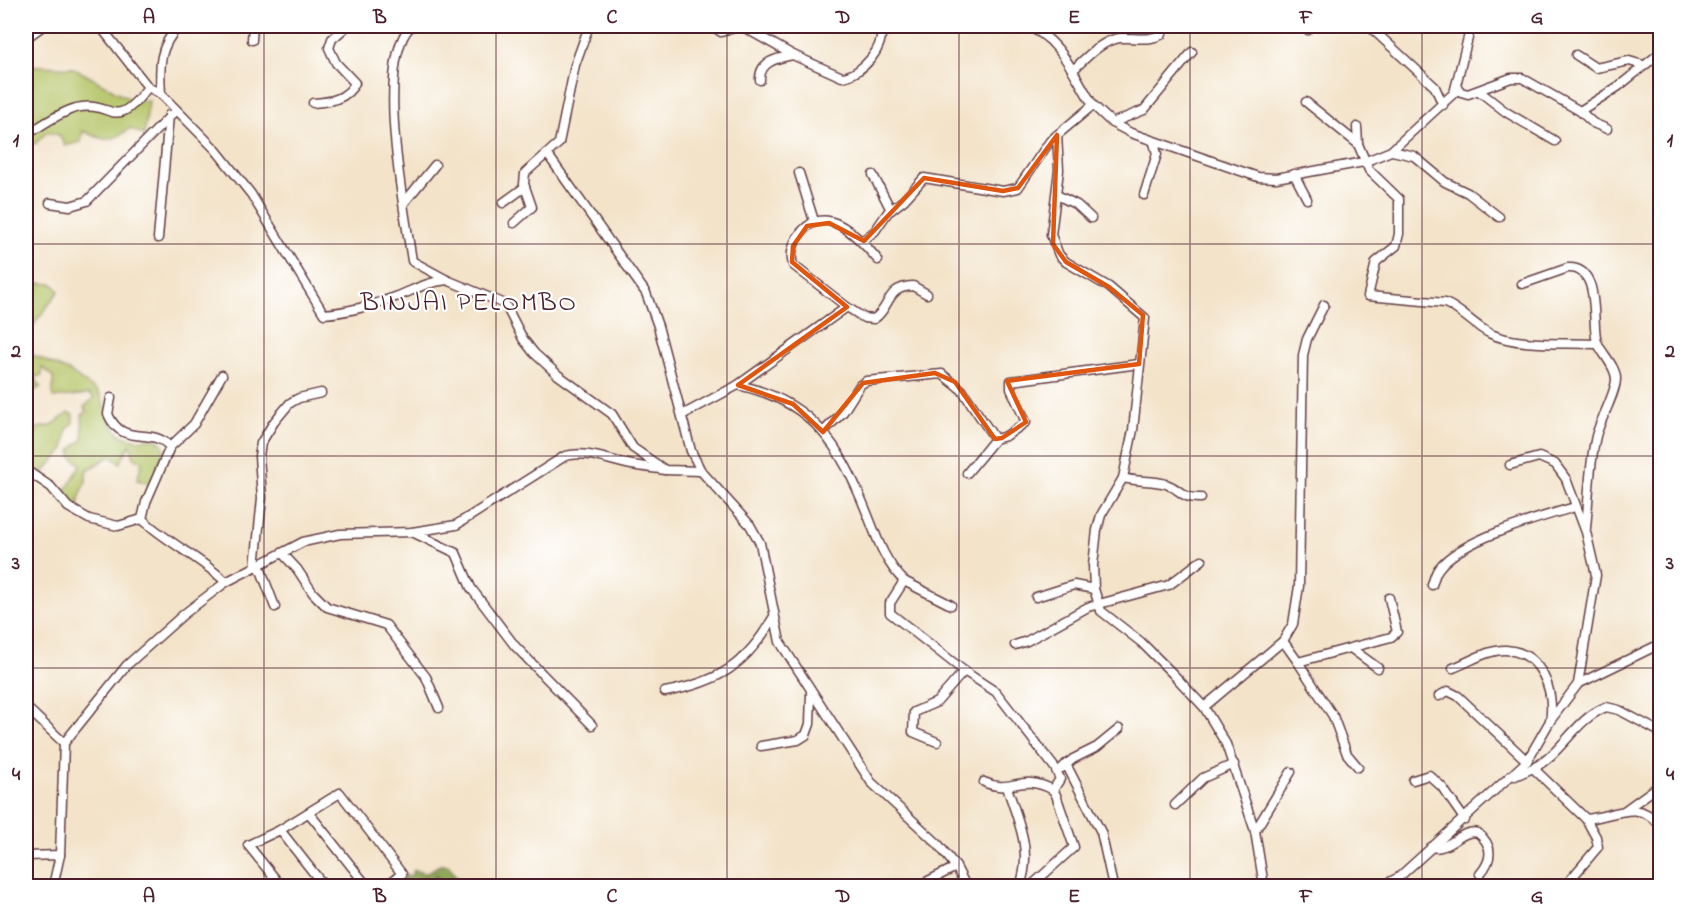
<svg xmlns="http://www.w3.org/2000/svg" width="1686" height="912" font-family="'Indie Flower',sans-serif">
<defs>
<pattern id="forest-firs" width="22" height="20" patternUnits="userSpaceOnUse" patternTransform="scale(1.5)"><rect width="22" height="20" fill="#8fa95a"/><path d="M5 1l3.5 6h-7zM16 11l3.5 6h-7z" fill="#77894b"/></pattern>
</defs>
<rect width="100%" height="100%" fill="#fff"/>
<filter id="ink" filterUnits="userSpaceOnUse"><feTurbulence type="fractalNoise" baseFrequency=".0167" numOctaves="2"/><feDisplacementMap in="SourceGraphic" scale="12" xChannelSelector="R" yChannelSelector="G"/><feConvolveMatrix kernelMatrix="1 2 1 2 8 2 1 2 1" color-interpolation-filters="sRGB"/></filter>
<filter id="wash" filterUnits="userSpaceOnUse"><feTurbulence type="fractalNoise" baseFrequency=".008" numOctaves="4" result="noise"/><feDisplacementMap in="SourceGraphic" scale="24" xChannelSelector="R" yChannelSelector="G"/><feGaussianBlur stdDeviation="1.35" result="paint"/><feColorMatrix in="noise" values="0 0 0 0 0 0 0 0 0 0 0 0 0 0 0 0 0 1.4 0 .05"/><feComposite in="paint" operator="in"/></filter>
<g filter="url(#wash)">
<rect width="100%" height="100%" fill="#f3e3c9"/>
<g fill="#b4c365" stroke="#7f7148" stroke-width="1.5">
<path d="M 26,65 L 74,68 L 133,101 L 149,101 L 144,135 L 130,128 C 111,144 104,141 83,131 L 81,142 L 65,146 L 59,135 L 47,132 L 35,144 L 26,139 Z"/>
<path d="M 38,283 L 53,284 L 59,291 L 26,335 L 26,296 Z"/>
<path d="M 26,352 L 70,372 L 99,393 L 115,429 L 122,436 L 137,440 L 155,438 L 163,445 L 164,452 L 150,484 L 137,480 L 142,462 L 134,458 L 130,444 L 120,463 L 110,456 L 86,471 L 86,481 L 79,499 L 79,512 L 62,499 L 60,493 L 66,490 L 81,465 L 71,456 L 72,449 L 83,439 L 82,415 L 87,412 L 84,407 L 94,398 L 90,394 L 53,398 L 53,377 L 42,367 L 42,376 L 34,376 L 41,387 L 28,394 L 26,384 Z"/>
<path d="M 68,413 L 73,414 L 73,423 L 67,429 L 64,449 L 43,473 L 45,479 L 26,468 L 26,446 L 34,437 L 37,428 L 51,426 Z"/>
</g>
<path fill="url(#forest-firs)" stroke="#6c6442" stroke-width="1.5" d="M 440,865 L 448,865 L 457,878 L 462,880 L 463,886 L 391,886 L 407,875 L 410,877 L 414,870 L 425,874 Z"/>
</g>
<g filter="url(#ink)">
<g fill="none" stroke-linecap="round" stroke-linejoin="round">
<defs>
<g id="street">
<path d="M 100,26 L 148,87 L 161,94 L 216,150 L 251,194 L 324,314 C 349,312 374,305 398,296 C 416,289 427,282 447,280"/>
<path d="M 411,26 C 374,62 405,212 412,261 L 447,280 L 505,304 L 523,339 L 534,353 L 558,375 L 612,414 L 633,448 L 665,470 L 701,471"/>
<path d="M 443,26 L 457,28 L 471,26"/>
<path d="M 712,26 L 721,32 L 737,27 L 745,28 L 793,55 L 842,77 C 862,75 887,46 880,26"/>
<path d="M 1306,26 L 1308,30"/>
<path d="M 1369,26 L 1435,87 L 1443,105"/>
<path d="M 26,38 L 43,26"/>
<path d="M 252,40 L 253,26"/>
<path d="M 1576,55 L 1596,68 L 1629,61 L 1643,65"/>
<path d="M 1073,70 C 1086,58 1102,40 1120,38 C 1134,37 1149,42 1162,34"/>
<path d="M 760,80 C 759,61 778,58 793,55"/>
<path d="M 1457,87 L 1461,92 L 1468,94 L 1511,78 L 1522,78 L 1580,111 L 1619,86 L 1660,53"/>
<path d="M 1479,91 L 1506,112 L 1555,141"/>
<path d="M 161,94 C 159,66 159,46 179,26"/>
<path d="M 1306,102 L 1358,144 L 1369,170 L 1399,199 L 1399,234 L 1396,246 L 1376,262 L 1368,296 L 1445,303 C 1462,310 1474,326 1491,334 C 1519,347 1567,342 1598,344"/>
<path d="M 313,103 C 330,102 347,99 355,83 L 336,63 L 329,48 L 332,39 L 347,26"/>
<path d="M 1093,105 L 1112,123 L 1131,133 L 1258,177 L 1276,178 L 1364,162 L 1391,151 L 1454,93 L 1471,26"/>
<path d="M 1580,111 L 1593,123 L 1607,129"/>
<path d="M 1112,123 L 1144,110 L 1192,52"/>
<path d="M 1357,127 L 1358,144"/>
<path d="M 26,135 C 41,126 58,113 76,108 C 114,99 112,135 148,87"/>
<path d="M 1057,135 L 1059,170 L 1051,235 L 1059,255 L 1066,262 L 1109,287 L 1145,318 L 1133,430 L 1123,478 L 1101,515 L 1097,530 L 1093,565 L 1094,589 L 1101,611 L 1141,642 L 1173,674 L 1204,707 L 1226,744 L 1255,831 L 1264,886"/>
<path d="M 1392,151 L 1414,156 L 1445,182 L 1468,193 L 1499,217"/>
<path d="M 548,155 L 646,293 L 658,326 L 691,451 L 701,471 L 750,525 L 760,543 L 780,642 L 871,782 L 938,844 L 956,867 L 966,886"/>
<path d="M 799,173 L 814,221"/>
<path d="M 1294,174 L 1307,199"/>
<path d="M 873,175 L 891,210"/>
<path d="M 1057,195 L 1077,205 L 1091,218"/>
<path d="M 1144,195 L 1157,154 L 1154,143"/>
<path d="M 50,203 L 70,206 L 87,201 L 175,111"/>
<path d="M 404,203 L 435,165"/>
<path d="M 503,203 L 525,187"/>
<path d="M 514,223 L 532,207 L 524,184 L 525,173 L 559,143 L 575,65 L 589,26"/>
<path d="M 158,238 L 169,115"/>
<path d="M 862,241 L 875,231 L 888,212 L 904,200 L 924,178 L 1003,191 L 1018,188 L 1050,141 L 1093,105 C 1075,77 1059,35 1025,26"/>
<path d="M 1522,284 L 1568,268 C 1602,266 1591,324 1597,342 C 1602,354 1616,366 1616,379 C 1616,393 1600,420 1596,436 C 1589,465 1589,498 1586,528"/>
<path d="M 847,307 L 793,265 C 790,255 792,247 797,238 C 823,198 858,236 878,260"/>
<path d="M 738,385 C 813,401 840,445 867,513 C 877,538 884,561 904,581 L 890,603 L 890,613 L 964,671 L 996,692 L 1055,768 L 1060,779 L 1053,790"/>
<path d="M 111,398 L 108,414 C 123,449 151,425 170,447 L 146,502 L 142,519 C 168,543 201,558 226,582"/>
<path d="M 682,415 L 738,385 L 847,307 L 864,318 L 874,319 C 891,308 885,287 913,286 L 927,294"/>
<path d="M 823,432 L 843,412 L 860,385 L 866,381 L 942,374 L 962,390 L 995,439 L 967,473"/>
<path d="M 995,439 L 1006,436 L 1026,422 L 1011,389 L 1011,381 L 1139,364"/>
<path d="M 170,447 L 194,424 L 222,375"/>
<path d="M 26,470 L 51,487 L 68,507 L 89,519 L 118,526 L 142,519"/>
<path d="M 1123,478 C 1137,482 1153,480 1166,484 C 1182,489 1180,499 1201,498"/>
<path d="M 412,532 L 456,553 L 471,588 L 515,646 L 592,725"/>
<path d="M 282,553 L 297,569 L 313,593 L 327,607 L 386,625 L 426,677 L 439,708"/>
<path d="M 259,565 L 275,607"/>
<path d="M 255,567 L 262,498 L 259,456 L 261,443 L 274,422 L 290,403 L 299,398 L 321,393"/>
<path d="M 904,581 L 951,605"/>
<path d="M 1432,585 C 1434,579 1435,573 1439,568 C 1461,539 1541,517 1575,507"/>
<path d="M 1036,597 L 1074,585 L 1094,589"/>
<path d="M 1283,641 L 1293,624 L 1299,586 L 1303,355 L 1307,339 L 1324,305"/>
<path d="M 1015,645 L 1027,641 L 1088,607 L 1169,585 L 1202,560"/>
<path d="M 1352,649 L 1378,668"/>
<path d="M 1298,662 L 1333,716 L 1347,754 L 1358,767"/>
<path d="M 1453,668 C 1469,662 1489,649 1506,650 C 1542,652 1555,692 1550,721"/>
<path d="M 1578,684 L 1660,644"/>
<path d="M 665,692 C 719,682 746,665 773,618"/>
<path d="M 1439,696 L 1448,691 L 1458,696 L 1527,761"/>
<path d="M 26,707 L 64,743"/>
<path d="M 1204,707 L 1283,641 L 1298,662 L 1391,637 L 1397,632 L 1389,598"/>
<path d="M 937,742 L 913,732 L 914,712 L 937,702 L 964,671"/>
<path d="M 761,746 L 798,740 L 806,735 L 810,724 L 811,693"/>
<path d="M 1066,764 L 1101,832 L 1113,886"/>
<path d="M 1062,768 L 1073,759 L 1097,747 L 1119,729"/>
<path d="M 1533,768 C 1562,754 1575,719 1606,707 L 1619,710 L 1660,732"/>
<path d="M 1515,776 L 1533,768 L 1586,819 C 1616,816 1637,798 1660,825"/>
<path d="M 1413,780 L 1429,775 L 1442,787 L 1465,820"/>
<path d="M 984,782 C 1011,795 1021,772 1053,790 L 1056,795 L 1074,847 L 1031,886"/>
<path d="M 1007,787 C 1018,821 1033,851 1020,886"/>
<path d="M 1175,805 L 1203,778 L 1234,764"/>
<path d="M 1624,811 L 1660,785"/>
<path d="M 309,813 L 367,886"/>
<path d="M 280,830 L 324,886"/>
<path d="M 1255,831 L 1291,772"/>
<path d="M 1431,847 C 1449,852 1461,828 1478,833 C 1494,846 1492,860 1480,874"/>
<path d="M 26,856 L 60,855"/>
<path d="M 53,886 L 60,855 L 64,743 L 127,665 L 184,614 L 226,582 L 303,542 L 340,534 L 412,532 L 456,525 L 565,456 C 590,450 608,461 632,465 C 643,467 654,468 665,470"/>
<path d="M 208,886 L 209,886"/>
<path d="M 281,886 L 248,845 L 280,830 L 340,793 L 402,874 L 385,886"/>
<path d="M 918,886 L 956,867"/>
<path d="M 1382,886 L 1399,877 L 1527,761 L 1550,721 L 1578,684 L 1596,575 L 1586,532 L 1566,479 L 1555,464 L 1539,457 L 1510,465"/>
<path d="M 1565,886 L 1598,847 L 1596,837 L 1586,819"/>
</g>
</defs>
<use href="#street" stroke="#633c43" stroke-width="11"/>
<use href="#street" stroke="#fff" stroke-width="8"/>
</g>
</g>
<path fill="none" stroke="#e0560e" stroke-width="4.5" stroke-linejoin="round" d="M 1057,135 L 1053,244 L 1066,262 L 1109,287 L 1143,315 L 1139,364 L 1007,381 L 1026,422 L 1002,438 L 995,439 L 955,382 L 935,373 L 863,383 L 823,432 L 793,404 L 738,385 L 847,307 L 792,262 L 793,246 L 807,226 L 829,223 L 864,241 L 924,178 L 1003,191 L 1018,188 Z"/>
<path fill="none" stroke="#4a1f2b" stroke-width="1.5" stroke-opacity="0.55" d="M 264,26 L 264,886M 496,26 L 496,886M 727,26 L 727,886M 959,26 L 959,886M 1190,26 L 1190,886M 1422,26 L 1422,886M 26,244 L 1660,244M 26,456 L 1660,456M 26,668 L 1660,668"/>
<g text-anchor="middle" stroke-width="4.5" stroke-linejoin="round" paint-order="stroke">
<g font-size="27" letter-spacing="1.5" fill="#4a1f2b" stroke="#fff">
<text x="469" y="310">BINJAI PELOMBO</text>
</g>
</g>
<rect width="1686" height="912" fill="none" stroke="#fff" stroke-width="66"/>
<rect x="33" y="33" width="1620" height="846" fill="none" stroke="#4a1f2b" stroke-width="2"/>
<g font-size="20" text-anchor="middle" font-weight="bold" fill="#4a1f2b">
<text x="149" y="23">A</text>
<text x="380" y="23">B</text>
<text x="612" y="23">C</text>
<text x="843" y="23">D</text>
<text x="1074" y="23">E</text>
<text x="1306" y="23">F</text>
<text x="1537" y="23">G</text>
<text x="16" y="146">1</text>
<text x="1670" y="146">1</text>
<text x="16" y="357">2</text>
<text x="1670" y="357">2</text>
<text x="16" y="569">3</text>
<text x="1670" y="569">3</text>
<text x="16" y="780">4</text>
<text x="1670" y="780">4</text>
<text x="149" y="902">A</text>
<text x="380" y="902">B</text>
<text x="612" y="902">C</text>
<text x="843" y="902">D</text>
<text x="1074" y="902">E</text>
<text x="1306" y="902">F</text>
<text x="1537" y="902">G</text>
</g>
</svg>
